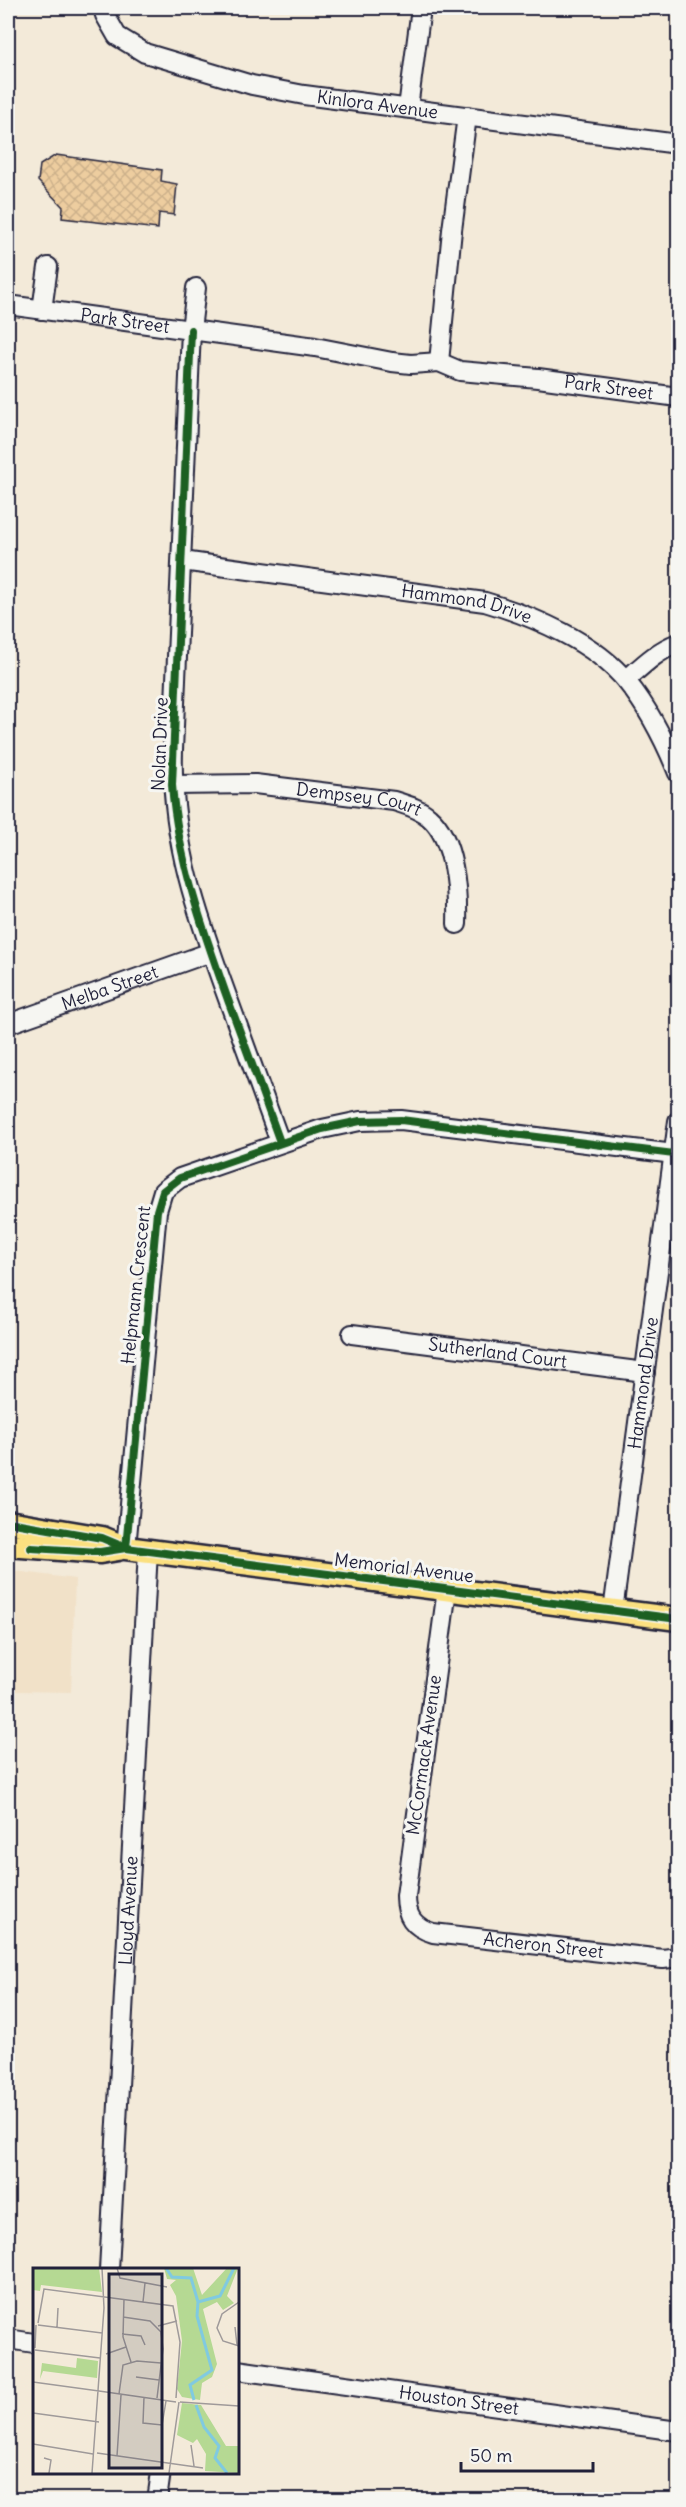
<svg xmlns="http://www.w3.org/2000/svg" width="686" height="2507" font-family="Delius,sans-serif">
<defs>
<pattern id="building-cross-hatch" width="8" height="8" patternUnits="userSpaceOnUse" patternTransform="scale(1.5)"><rect width="8" height="8" fill="#edcd9f"/><path d="M0 0l8 8M0 8l8-8" fill="none" stroke="#cbb08a"/></pattern>
</defs>
<rect width="100%" height="100%" fill="#f3ead9"/>
<filter id="ink" filterUnits="userSpaceOnUse"><feTurbulence type="fractalNoise" baseFrequency=".0167" numOctaves="2"/><feDisplacementMap in="SourceGraphic" scale="12" xChannelSelector="R" yChannelSelector="G"/><feConvolveMatrix kernelMatrix="1 2 1 2 8 2 1 2 1" color-interpolation-filters="sRGB"/></filter>
<g filter="url(#ink)">
<path fill="#f1e1c8" d="M 8,1570 L 75,1579 L 71,1692 L 16,1691 L 14,1729 L 8,1729 Z"/>
<path fill="url(#building-cross-hatch)" stroke="#22223b" stroke-width="1.5" d="M 56,155 L 162,170 L 161,181 L 177,184 L 174,215 L 159,213 L 158,229 L 62,218 L 63,207 L 38,181 L 40,165 Z"/>
<g fill="none" stroke-linecap="round" stroke-linejoin="round">
<defs>
<g id="minor">
<path id="s1" d="M 103,8 L 105,15 L 117,36 L 145,53 L 252,85 L 304,95 L 678,144"/>
<path d="M 408,108 L 421,8"/>
<path d="M 196,288 L 191,330 L 173,750 C 170,839 198,917 228,999 C 245,1047 263,1094 280,1142"/>
<path id="s2" d="M 8,305 L 315,347 L 392,362 L 411,364 L 439,362 L 460,371 L 538,378 L 678,397"/>
<path d="M 42,310 L 48,267"/>
<path d="M 439,362 L 452,230 L 467,116"/>
<path id="s3" d="M 182,561 L 485,602 C 533,616 595,642 627,682 C 649,709 665,741 678,773"/>
<path d="M 626,680 C 643,665 657,651 678,643"/>
<path id="s4" d="M 172,785 L 255,784 L 394,801 C 406,805 419,808 429,817 C 455,839 458,893 457,924"/>
<path id="s5" d="M 8,1024 L 211,952"/>
<path id="s6" d="M 352,1334 L 645,1372"/>
<path d="M 126,1548 L 157,1211 L 163,1191 L 180,1178 L 322,1129 L 360,1121 L 401,1120 L 674,1154"/>
<path id="s7" d="M 447,1589 L 406,1896 C 406,1916 413,1927 433,1933 L 663,1959 L 678,1957"/>
<path id="s8" d="M 613,1611 L 678,1121"/>
<path id="s9" d="M 109,2270 L 148,1551"/>
<path d="M 8,2339 L 34,2343"/>
<path id="s10" d="M 237,2370 L 678,2431"/>
<path d="M 157,2500 L 161,2472"/>
</g>
<g id="major">
<path d="M 8,1522 L 102,1538 L 126,1548 L 678,1619"/>
<path d="M 8,1545 L 100,1552 L 118,1549"/>
</g>
</defs>
<use href="#minor" stroke="#22223b" stroke-width="22"/>
<use href="#major" stroke="#22223b" stroke-width="27"/>
<use href="#minor" stroke="#f6f6f2" stroke-width="18"/>
<use href="#major" stroke="#fbe080" stroke-width="22"/>
<defs>
<g id="cycleway">
<path d="M 191,330 L 172,785 C 178,860 203,930 228,1000 C 246,1047 263,1095 280,1142"/>
<path d="M 8,1522 L 102,1538 L 126,1548 L 678,1619"/>
<path d="M 31,1548 L 100,1552 L 126,1548"/>
<path d="M 126,1548 L 157,1211 L 163,1191 L 180,1178 L 322,1129 L 360,1121 L 401,1120 L 674,1154"/>
</g>
</defs>
<use href="#cycleway" stroke="#f6f6f2" stroke-width="11"/>
<use href="#cycleway" stroke="#1b5e20" stroke-width="8"/>
</g>
</g>
<g text-anchor="middle" stroke-width="6" stroke-linejoin="round" paint-order="stroke">
<g font-size="18" fill="#22223b" stroke="#f6f6f2">
<text dy="6" stroke="none"><textPath href="#s1" startOffset="303">Kinlora Avenue</textPath></text>
<text dy="6" stroke="none"><textPath href="#s2" startOffset="118">Park Street</textPath></text>
<text dy="6" stroke="none"><textPath href="#s2" startOffset="608">Park Street</textPath></text>
<text dy="6" stroke="none"><textPath href="#s3" startOffset="288">Hammond Drive</textPath></text>
<text transform="translate(160 744) rotate(-88)" y="6">Nolan Drive</text>
<text dy="6" stroke="none"><textPath href="#s4" startOffset="188">Dempsey Court</textPath></text>
<text dy="6" stroke="none"><textPath href="#s5" startOffset="108">Melba Street</textPath></text>
<text transform="translate(136 1285) rotate(-84)" y="6">Helpmann Crescent</text>
<text dy="6" stroke="none"><textPath href="#s6" startOffset="147">Sutherland Court</textPath></text>
<text dy="6" stroke="none"><textPath href="#s8" startOffset="230">Hammond Drive</textPath></text>
<text transform="translate(404 1568) rotate(7)" y="6">Memorial Avenue</text>
<text transform="translate(424 1755) rotate(-82)" y="6">McCormack Avenue</text>
<text dy="6" stroke="none"><textPath href="#s9" startOffset="360">Lloyd Avenue</textPath></text>
<text dy="6" stroke="none"><textPath href="#s7" startOffset="471">Acheron Street</textPath></text>
<text dy="6" stroke="none"><textPath href="#s10" startOffset="224">Houston Street</textPath></text>
</g>
</g>
<g transform="translate(33 2268)">
<rect width="206" height="206" fill="#f3ead9"/>
<path d="M 0,0 L 66,0 L 69,24 L 8,17 L 7,23 L 0,22 ZM 131,0 L 160,0 L 169,27 L 194,0 L 205,0 L 194,28 L 201,35 L 190,42 L 184,34 L 170,41 L 184,96 L 179,109 L 169,115 L 167,132 L 149,129 L 144,121 L 149,73 L 143,28 L 137,17 L 143,12 L 134,11 ZM 44,90 L 65,93 L 64,110 L 10,103 L 7,111 L 9,95 L 43,100 ZM 149,135 L 168,137 L 193,178 L 205,178 L 205,205 L 172,203 L 173,186 L 164,171 L 160,175 L 144,167 Z" fill="#b5d993"/>
<path fill="none" stroke="#80cae0" stroke-width="3" d="M 133,0 L 139,9 L 158,10 L 165,34M 161,132 L 157,117 L 179,102 L 164,48 L 165,34 L 187,28 L 201,0M 163,137 L 171,159 L 186,178 L 182,190 L 194,205"/>
<path fill="none" stroke="#9f9a9a" stroke-width="1.5" d="M 84,0 L 87,10 L 134,19M 91,31 L 90,69 L 98,94M 110,34 L 112,15M 206,34 L 189,46 L 184,60 L 190,73 L 206,78M 90,49 L 117,53 L 128,64 L 130,81 L 124,130M 5,55 L 11,21 L 140,38 L 147,74 L 143,130M 5,57 L 69,65M 125,58 L 144,53M 24,59 L 25,40M 202,59 L 204,77M 89,66 L 108,68 L 112,77M 2,80 L 3,57M 2,82 L 67,90M 73,86 L 93,79M 103,109 L 126,112M 0,114 L 66,123M 66,123 L 143,134M 86,126 L 90,97 L 104,93 L 128,95M 111,129 L 110,155 L 129,157 L 133,133M 147,134 L 206,138M 0,145 L 66,154M 0,176 L 60,186M 158,177 L 161,198M 64,185 L 170,200M 84,188 L 88,127M 11,190 L 18,192 L 16,205M 59,205 L 71,40 L 69,0M 136,205 L 146,134"/>
<path fill="#22223b" fill-opacity="0.15" stroke="#22223b" stroke-width="3" d="M 76,6 L 129,6 L 129,200 L 76,200 Z"/>
<rect width="206" height="206" fill="none" stroke="#22223b" stroke-width="3"/>
</g>
<rect width="686" height="2507" fill="none" stroke="#f6f6f2" stroke-width="30"/>
<rect x="15" y="15" width="656" height="2477" fill="none" stroke="#22223b" stroke-width="2" filter="url(#ink)"/>
<path d="M461 2462v9h132v-9" fill="none" stroke="#22223b" stroke-width="3"/>
<text x="470" y="2462" font-size="18" fill="#22223b" stroke="#f6f6f2" stroke-width="4.5" paint-order="stroke">50 m</text>
</svg>
